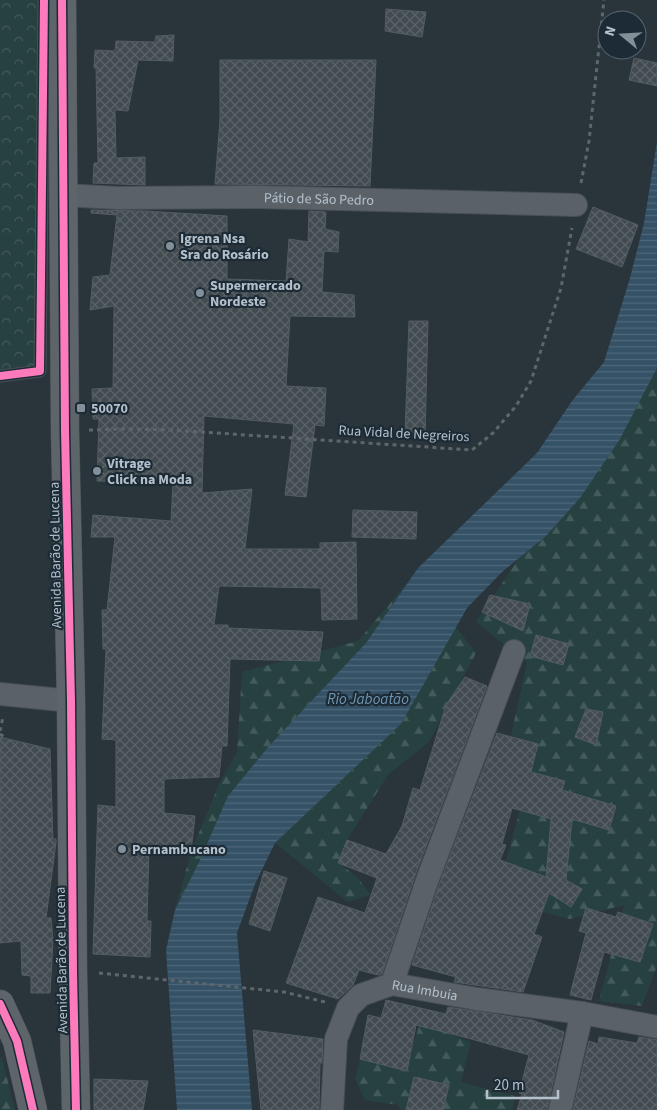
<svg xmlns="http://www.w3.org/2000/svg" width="657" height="1110" font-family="'Source Sans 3',sans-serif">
<defs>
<pattern id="forest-firs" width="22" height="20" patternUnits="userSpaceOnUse" patternTransform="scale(1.25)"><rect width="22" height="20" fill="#264140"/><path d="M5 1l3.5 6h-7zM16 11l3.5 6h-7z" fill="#435b5a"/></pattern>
<pattern id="park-crowns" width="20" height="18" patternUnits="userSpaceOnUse" patternTransform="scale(1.25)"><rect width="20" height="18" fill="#264140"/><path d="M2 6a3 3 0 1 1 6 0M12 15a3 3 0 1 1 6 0" fill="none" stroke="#435b5a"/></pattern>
<pattern id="water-rules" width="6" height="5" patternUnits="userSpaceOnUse" patternTransform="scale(1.25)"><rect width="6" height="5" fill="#345166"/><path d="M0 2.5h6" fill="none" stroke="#4f687b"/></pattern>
<pattern id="building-cross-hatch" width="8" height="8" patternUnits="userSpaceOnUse" patternTransform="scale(1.25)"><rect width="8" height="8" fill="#424b50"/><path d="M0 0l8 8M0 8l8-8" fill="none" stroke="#5b6368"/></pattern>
</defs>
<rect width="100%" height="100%" fill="#2a343b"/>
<g fill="url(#forest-firs)">
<path d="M 657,368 L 657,966 L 642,1006 L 599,1001 L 624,905 L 570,919 L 505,903 L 501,879 L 538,744 L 511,736 L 527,662 L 476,622 L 519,558 L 562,518 L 620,439 Z"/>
<path d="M 407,583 L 366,643 L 268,747 L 228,796 L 199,863 L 175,909 L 191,852 L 219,784 L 237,752 L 242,672 L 358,641 Z"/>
<path d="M 456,627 L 476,653 L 429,742 L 388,775 L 347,840 L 339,863 L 357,877 L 371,895 L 348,902 L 275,843 L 401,724 Z"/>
<path d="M 420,1023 L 471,1042 L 461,1082 L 515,1096 L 513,1110 L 400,1110 L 398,1105 L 365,1100 L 355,1079 L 360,1059 L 405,1070 Z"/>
<path d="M 0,1058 L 2,1058 L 15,1110 L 0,1110 Z"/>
</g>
<path fill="url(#park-crowns)" d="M 0,0 L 44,0 L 40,371 L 0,372 Z"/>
<path fill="url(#water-rules)" d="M 657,142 L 657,368 L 620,439 L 580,498 L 546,536 L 502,572 L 467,608 L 401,724 L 275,843 L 255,884 L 237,933 L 252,1110 L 177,1110 L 166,950 L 175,910 L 199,862 L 228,796 L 268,747 L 366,643 L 418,568 L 537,453 L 572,401 L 604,362 L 630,278 L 644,223 Z"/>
<g fill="url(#building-cross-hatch)" stroke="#525c62" fill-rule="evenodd">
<path d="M 386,9 L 426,12 L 422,37 L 385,31 Z"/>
<path d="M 174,35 L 173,61 L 138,60 L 128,111 L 115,110 L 116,158 L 145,157 L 145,185 L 93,183 L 94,163 L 98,163 L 96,68 L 94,68 L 95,50 L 115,51 L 116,41 L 155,42 L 156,36 Z"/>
<path d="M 634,58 L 657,63 L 657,86 L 629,80 Z"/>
<path d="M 220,60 L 376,60 L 370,186 L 215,184 L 220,120 Z"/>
<path d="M 593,207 L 638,225 L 622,267 L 576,249 Z"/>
<path d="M 91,210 L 145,211 L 227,216 L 227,279 L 286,281 L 289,239 L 308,242 L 309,211 L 326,212 L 325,229 L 339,232 L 338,252 L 324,251 L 322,292 L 354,295 L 355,317 L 290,316 L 286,386 L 326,388 L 324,426 L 315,425 L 306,497 L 285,495 L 294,424 L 204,416 L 202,493 L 252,489 L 245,549 L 320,549 L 320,543 L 356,542 L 357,619 L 322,620 L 321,588 L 219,586 L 214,625 L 228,625 L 228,628 L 323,632 L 319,661 L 230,659 L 227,746 L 222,746 L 219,777 L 164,779 L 164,813 L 195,816 L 191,852 L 149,847 L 147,921 L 151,921 L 150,957 L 93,954 L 98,805 L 116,807 L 116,740 L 102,739 L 106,649 L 103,649 L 102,610 L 107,610 L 115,537 L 91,537 L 93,515 L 171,521 L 173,483 L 97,481 L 99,419 L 93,419 L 92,389 L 113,388 L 114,306 L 90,310 L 93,277 L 110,275 L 117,215 L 91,213 Z"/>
<path d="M 409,321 L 428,321 L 425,437 L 405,435 Z"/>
<path d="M 353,510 L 417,512 L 416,539 L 352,537 Z"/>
<path d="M 490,595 L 530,604 L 523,631 L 482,612 Z"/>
<path d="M 536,635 L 569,644 L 563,665 L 530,656 Z"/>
<path d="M 465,677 L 487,686 L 416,873 L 382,974 L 378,975 L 359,970 L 353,985 L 338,999 L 286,983 L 318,897 L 365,913 L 377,878 L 338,863 L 347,840 L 386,854 L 402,826 L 413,788 L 420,790 L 446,705 Z"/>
<path d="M 586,709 L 603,712 L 596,745 L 575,737 Z"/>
<path d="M 497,733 L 538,744 L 531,772 L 565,781 L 562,790 L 616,806 L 609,830 L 572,819 L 566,880 L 582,889 L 571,907 L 549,893 L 534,934 L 542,937 L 523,992 L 454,982 L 456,977 L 412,965 L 440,882 ZM 512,808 L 551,819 L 546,877 L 500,860 L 506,845 L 502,844 Z"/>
<path d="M 0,737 L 50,749 L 53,839 L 56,839 L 56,843 L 46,918 L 51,918 L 53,941 L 50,993 L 31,993 L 31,976 L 22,975 L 21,941 L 0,943 Z"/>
<path d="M 264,871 L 287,878 L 270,931 L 249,924 Z"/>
<path d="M 586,908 L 616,917 L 618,912 L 653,924 L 640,962 L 604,952 L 591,1000 L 570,995 L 586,933 L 579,931 Z"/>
<path d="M 386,1000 L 446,1014 L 448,1007 L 532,1020 L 564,1032 L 547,1110 L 517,1110 L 522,1094 L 519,1093 L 529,1055 L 464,1037 L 416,1025 L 407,1071 L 360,1059 L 368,1015 L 381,1018 Z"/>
<path d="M 253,1030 L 323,1039 L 322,1063 L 320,1063 L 319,1110 L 261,1110 Z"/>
<path d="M 599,1037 L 637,1043 L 639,1037 L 657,1040 L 657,1110 L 573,1110 L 589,1041 L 598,1044 Z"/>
<path d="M 414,1077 L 449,1085 L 443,1110 L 406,1110 Z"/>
<path d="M 94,1079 L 148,1081 L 143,1110 L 94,1110 Z"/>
</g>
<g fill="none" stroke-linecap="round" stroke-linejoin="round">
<defs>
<path id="lane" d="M 0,376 L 40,371 L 44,0"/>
<g id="street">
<path id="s1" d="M 63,195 L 118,198 L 258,197 L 576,205"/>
<path d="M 0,694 L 71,701"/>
<path d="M 392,984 L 428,878 L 514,651"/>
<path id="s2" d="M 332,1110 L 336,1039 L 348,1008 L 361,995 L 392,984 L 477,999 L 582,1013 L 657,1027"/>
<path d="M 560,1110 L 582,1013"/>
</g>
<g id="primary">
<path d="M 62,0 L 65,431 L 71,701 L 73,972 L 76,1110"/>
<path d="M 0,1004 L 17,1041 L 33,1110"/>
</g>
</defs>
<use href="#lane" stroke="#485055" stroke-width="13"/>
<use href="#street" stroke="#485055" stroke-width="24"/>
<use href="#primary" stroke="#485157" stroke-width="29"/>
<g stroke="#5e666c" stroke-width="3" stroke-dasharray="4 4" stroke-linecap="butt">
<path d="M 581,183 L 589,141 L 604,0"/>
<path d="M 89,430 L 125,429 L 171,430 L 472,450 L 493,433 L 516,406 L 531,381 L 561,288 L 572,228"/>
<path d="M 0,731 L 3,717"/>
<path d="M 0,734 L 6,738"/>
<path d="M 99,973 L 284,992 L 325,1002"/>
</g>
<use href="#lane" stroke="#5a6268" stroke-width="11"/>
<use href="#street" stroke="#5a6268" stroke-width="22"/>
<use href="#primary" stroke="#5d646a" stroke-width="28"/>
<defs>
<g id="cycleway">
<path d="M 62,0 L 65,431 L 71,701 L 73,972 L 76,1110"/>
<path d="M 0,376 L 40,371 L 44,0"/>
<path d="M 0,1004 L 17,1041 L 33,1110"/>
</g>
</defs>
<use href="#cycleway" stroke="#1c2b36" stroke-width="11"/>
<use href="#cycleway" stroke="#fd7abc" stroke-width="8"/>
</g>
<g fill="#849099" stroke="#1c2b36" stroke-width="2">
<circle cx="170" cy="246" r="5"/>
<circle cx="200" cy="293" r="5"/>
<rect x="76" y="403" width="10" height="10" rx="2.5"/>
<circle cx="97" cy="471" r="5"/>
<circle cx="122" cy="849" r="5"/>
</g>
<g text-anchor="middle" stroke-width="4.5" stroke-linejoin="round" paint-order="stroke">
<g font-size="14" fill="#b4c1cc" stroke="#1c2b36">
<text dy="5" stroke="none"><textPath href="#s1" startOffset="256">Pátio de São Pedro</textPath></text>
<text transform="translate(404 433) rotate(3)" y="5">Rua Vidal de Negreiros</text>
<text transform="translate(55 555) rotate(-91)" y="5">Avenida Barão de Lucena</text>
<text transform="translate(61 960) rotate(-91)" y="5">Avenida Barão de Lucena</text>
<text dy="5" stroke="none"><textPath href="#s2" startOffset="189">Rua Imbuia</textPath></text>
</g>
<g font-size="14" font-weight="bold" fill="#b4c1cc" stroke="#1c2b36" text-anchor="start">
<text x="180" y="243">Igrena Nsa<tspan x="180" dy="16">Sra do Rosário</tspan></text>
<text x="210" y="290">Supermercado<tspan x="210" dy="16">Nordeste</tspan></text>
<text x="91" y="413">50070</text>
<text x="107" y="468">Vitrage<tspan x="107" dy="16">Click na Moda</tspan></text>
<text x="132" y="854">Pernambucano</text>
</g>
<g font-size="15" font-style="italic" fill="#7197b2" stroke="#1c2b36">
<text x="368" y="704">Rio Jaboatão</text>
</g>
</g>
<g transform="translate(622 35) rotate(288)"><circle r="24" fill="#1c2b36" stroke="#596772"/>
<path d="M0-4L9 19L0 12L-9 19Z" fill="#849099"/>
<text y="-8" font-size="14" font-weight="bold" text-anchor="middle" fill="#b4c1cc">N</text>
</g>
<path d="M487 1090v8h71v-8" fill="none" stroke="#b4c1cc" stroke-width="2.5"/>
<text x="494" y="1090" font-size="15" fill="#b4c1cc" stroke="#1c2b36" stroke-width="4" paint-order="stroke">20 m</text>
</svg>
